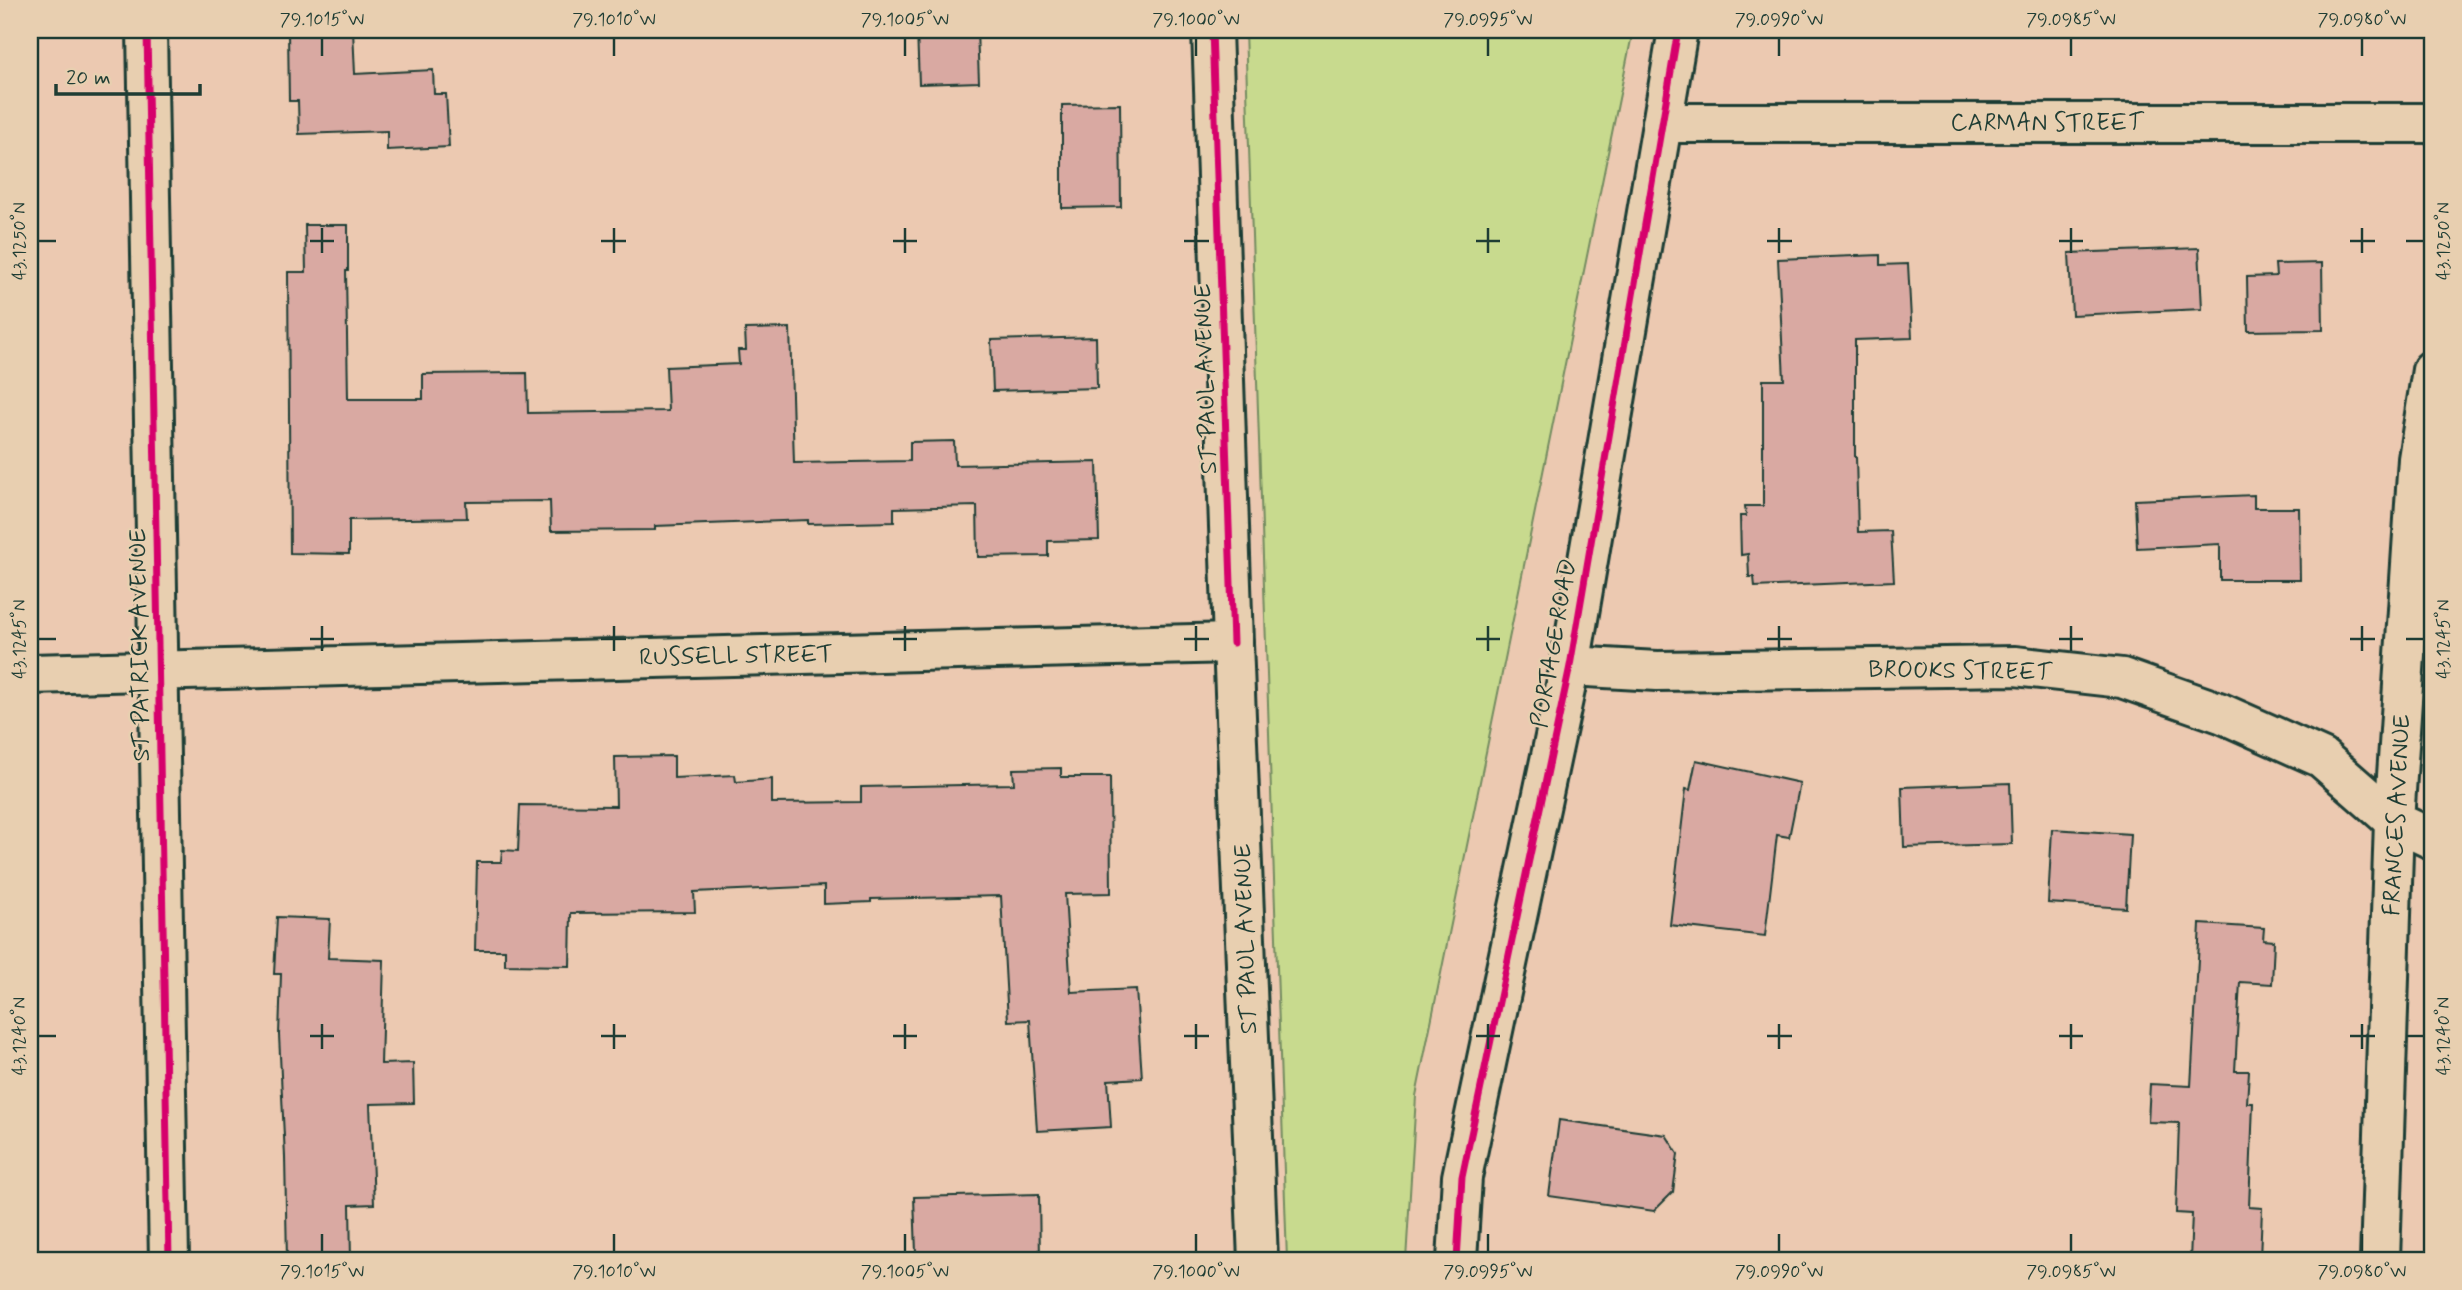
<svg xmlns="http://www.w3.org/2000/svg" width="2462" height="1290" font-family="Mynerve,sans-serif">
<rect width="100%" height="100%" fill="#ecc9b1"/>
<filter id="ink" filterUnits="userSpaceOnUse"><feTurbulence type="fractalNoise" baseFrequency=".0143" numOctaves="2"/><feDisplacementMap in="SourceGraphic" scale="14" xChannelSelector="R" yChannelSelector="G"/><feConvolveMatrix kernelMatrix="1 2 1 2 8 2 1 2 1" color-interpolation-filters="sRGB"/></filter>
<g filter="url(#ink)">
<path fill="#c8da8e" stroke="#748c61" stroke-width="2" d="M 1245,30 L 1633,30 L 1416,1096 L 1406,1260 L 1287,1260 Z"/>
<g fill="#d9a9a2" stroke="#1f3d34" stroke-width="2">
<path d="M 288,30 L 353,30 L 355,74 L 433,70 L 434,94 L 446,94 L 449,147 L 387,150 L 387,131 L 299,134 L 298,101 L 289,101 Z"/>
<path d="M 917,30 L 977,30 L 979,82 L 919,84 Z"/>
<path d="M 1120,104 L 1121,207 L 1062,208 L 1062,105 Z"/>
<path d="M 305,225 L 348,225 L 348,271 L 346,271 L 348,399 L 423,399 L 423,374 L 527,373 L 528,413 L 668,411 L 666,367 L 739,364 L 738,350 L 746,350 L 745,329 L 790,328 L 794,463 L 910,461 L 910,442 L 954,441 L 955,465 L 1097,462 L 1099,540 L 1048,541 L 1048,556 L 978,557 L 977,506 L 894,508 L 894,522 L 808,524 L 808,520 L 655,526 L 655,530 L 551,531 L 550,501 L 466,502 L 467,518 L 349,520 L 349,554 L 290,553 L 288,272 L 306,272 Z"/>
<path d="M 2199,248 L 2202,309 L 2072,315 L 2069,253 Z"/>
<path d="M 1880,255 L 1880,265 L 1908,264 L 1912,338 L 1855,340 L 1855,457 L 1856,457 L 1858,532 L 1891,531 L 1894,581 L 1755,587 L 1754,577 L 1749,577 L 1748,554 L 1741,555 L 1740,516 L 1746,516 L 1745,506 L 1763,506 L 1763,380 L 1784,380 L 1778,259 Z"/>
<path d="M 2322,263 L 2323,330 L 2248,331 L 2247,277 L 2276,276 L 2275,264 Z"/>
<path d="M 1096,337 L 1097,388 L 993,391 L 991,340 Z"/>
<path d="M 2254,495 L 2254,508 L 2299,508 L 2300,580 L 2220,580 L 2220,544 L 2137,548 L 2135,500 Z"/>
<path d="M 674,756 L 674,778 L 735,775 L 736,782 L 772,779 L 772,803 L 861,802 L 861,787 L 1014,784 L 1013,769 L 1061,768 L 1061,777 L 1110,777 L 1111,893 L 1065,894 L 1071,992 L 1136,989 L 1142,1078 L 1108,1080 L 1111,1127 L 1037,1131 L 1030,1020 L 1008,1021 L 1001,896 L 871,899 L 871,902 L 824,904 L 824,886 L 694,892 L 695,912 L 571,913 L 570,966 L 505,965 L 505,950 L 475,950 L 477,862 L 501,862 L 502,850 L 518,851 L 520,805 L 616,806 L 615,757 Z"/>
<path d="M 1696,760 L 1800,783 L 1789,837 L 1777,835 L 1765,936 L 1670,925 L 1686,789 L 1690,790 Z"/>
<path d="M 2010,783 L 2012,844 L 1904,847 L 1902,787 Z"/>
<path d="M 2052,829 L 2130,834 L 2126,908 L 2048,903 Z"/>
<path d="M 277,917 L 330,919 L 328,958 L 384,960 L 381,1064 L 413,1063 L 414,1103 L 370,1104 L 374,1204 L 350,1205 L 351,1260 L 287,1260 L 285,1157 L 279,1035 L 281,974 L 274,974 Z"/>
<path d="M 2200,924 L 2264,928 L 2263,940 L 2274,941 L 2272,984 L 2240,982 L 2235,1071 L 2249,1071 L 2247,1103 L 2253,1103 L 2249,1207 L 2262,1208 L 2260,1260 L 2190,1260 L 2192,1214 L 2176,1213 L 2179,1123 L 2148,1122 L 2150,1084 L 2191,1086 Z"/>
<path d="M 1559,1120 L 1666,1135 L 1678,1154 L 1673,1192 L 1654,1211 L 1549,1196 Z"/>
<path d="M 1039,1194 L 1040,1260 L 955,1260 L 955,1252 L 916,1253 L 914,1197 Z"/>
</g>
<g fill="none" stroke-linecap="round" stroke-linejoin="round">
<defs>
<g id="minor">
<path d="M 147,30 L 169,1260"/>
<path d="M 1662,123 L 2432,123"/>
<path d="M 1570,666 L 1657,671 L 2015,666 L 2122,678 L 2221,713 L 2322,758 L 2394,821 L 2432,839"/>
<path d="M 30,674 L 1233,643"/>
<path d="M 2380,1260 L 2394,821 L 2418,459 L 2432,370"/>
</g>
<path id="tertiary" d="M 1457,1260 L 1462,1177 L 1570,666 L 1678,30"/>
<path id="secondary" d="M 1212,30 L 1233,643 L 1258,1260"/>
</defs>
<use href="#minor" stroke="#1f3d34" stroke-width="44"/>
<use href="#tertiary" stroke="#1f3d34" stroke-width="44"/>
<use href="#secondary" stroke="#1f3d34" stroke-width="44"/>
<use href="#minor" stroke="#e8cfb0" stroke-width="38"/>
<use href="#tertiary" stroke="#e8cfb0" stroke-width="38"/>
<use href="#secondary" stroke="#e8cfb0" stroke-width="38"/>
<defs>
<g id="cycleway">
<path d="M 147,30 L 169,1260"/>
<path d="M 1212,30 L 1233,643"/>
<path d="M 1457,1260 L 1462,1177 L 1570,666 L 1678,30"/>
</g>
</defs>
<use href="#cycleway" stroke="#e8cfb0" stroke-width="11"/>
<use href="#cycleway" stroke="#d6006c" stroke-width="7"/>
</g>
</g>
<path fill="none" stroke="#1f3d34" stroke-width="2.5" d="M 322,38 L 322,56M 614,38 L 614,56M 905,38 L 905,56M 1196,38 L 1196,56M 1488,38 L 1488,56M 1779,38 L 1779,56M 2071,38 L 2071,56M 2362,38 L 2362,56M 322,228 L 322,253M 614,228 L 614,253M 905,228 L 905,253M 1196,228 L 1196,253M 1488,228 L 1488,253M 1779,228 L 1779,253M 2071,228 L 2071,253M 2362,228 L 2362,253M 38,241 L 56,241M 310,241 L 334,241M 601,241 L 626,241M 893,241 L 917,241M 1184,241 L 1209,241M 1476,241 L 1500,241M 1767,241 L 1792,241M 2059,241 L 2083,241M 2350,241 L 2375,241M 2406,241 L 2424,241M 322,626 L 322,651M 614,626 L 614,651M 905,626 L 905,651M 1196,626 L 1196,651M 1488,626 L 1488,651M 1779,626 L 1779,651M 2071,626 L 2071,651M 2362,626 L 2362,651M 38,639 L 56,639M 310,639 L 334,639M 601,639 L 626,639M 893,639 L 917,639M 1184,639 L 1209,639M 1476,639 L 1500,639M 1767,639 L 1792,639M 2059,639 L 2083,639M 2350,639 L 2375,639M 2406,639 L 2424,639M 322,1024 L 322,1049M 614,1024 L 614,1049M 905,1024 L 905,1049M 1196,1024 L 1196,1049M 1488,1024 L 1488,1049M 1779,1024 L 1779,1049M 2071,1024 L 2071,1049M 2362,1024 L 2362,1049M 38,1036 L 56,1036M 310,1036 L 334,1036M 601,1036 L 626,1036M 893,1036 L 917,1036M 1184,1036 L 1209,1036M 1476,1036 L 1500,1036M 1767,1036 L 1792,1036M 2059,1036 L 2083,1036M 2350,1036 L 2375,1036M 2406,1036 L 2424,1036M 322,1234 L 322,1252M 614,1234 L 614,1252M 905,1234 L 905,1252M 1196,1234 L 1196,1252M 1488,1234 L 1488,1252M 1779,1234 L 1779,1252M 2071,1234 L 2071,1252M 2362,1234 L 2362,1252"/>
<g text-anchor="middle" stroke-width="5" stroke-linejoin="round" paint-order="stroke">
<g font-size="24" fill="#1f3d34" stroke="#e8cfb0">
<text x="2047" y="130">CARMAN STREET</text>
<text transform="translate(1205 379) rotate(-92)" y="8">ST PAUL AVENUE</text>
<text transform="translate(1553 643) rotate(-80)" y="8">PORTAGE ROAD</text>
<text transform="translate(139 645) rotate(-91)" y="8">ST PATRICK AVENUE</text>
<text transform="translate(736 655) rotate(-1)" y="8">RUSSELL STREET</text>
<text transform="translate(1960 670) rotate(1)" y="8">BROOKS STREET</text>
<text transform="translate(2396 815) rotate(-87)" y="8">FRANCES AVENUE</text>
<text transform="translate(1245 939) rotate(-92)" y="8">ST PAUL AVENUE</text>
</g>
</g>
<rect width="2462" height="1290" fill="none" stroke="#e8cfb0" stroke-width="77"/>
<path d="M56 84v10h144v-10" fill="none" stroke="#1f3d34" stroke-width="3.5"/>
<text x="66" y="84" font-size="21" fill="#1f3d34" stroke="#e8cfb0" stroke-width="5" paint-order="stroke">20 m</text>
<rect x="38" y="38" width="2386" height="1214" fill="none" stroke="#1f3d34" stroke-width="2.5"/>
<g font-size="18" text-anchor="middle" fill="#1f3d34">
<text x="322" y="25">79.1015°W</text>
<text x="614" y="25">79.1010°W</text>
<text x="905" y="25">79.1005°W</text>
<text x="1196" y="25">79.1000°W</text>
<text x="1488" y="25">79.0995°W</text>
<text x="1779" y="25">79.0990°W</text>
<text x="2071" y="25">79.0985°W</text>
<text x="2362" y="25">79.0980°W</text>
<text transform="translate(19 241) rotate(-90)" y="6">43.1250°N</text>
<text transform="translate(2443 241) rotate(-90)" y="6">43.1250°N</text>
<text transform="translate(19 639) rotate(-90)" y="6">43.1245°N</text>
<text transform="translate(2443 639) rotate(-90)" y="6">43.1245°N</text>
<text transform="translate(19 1036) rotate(-90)" y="6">43.1240°N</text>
<text transform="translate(2443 1036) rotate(-90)" y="6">43.1240°N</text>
<text x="322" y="1277">79.1015°W</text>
<text x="614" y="1277">79.1010°W</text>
<text x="905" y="1277">79.1005°W</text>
<text x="1196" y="1277">79.1000°W</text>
<text x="1488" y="1277">79.0995°W</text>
<text x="1779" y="1277">79.0990°W</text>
<text x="2071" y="1277">79.0985°W</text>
<text x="2362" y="1277">79.0980°W</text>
</g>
</svg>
